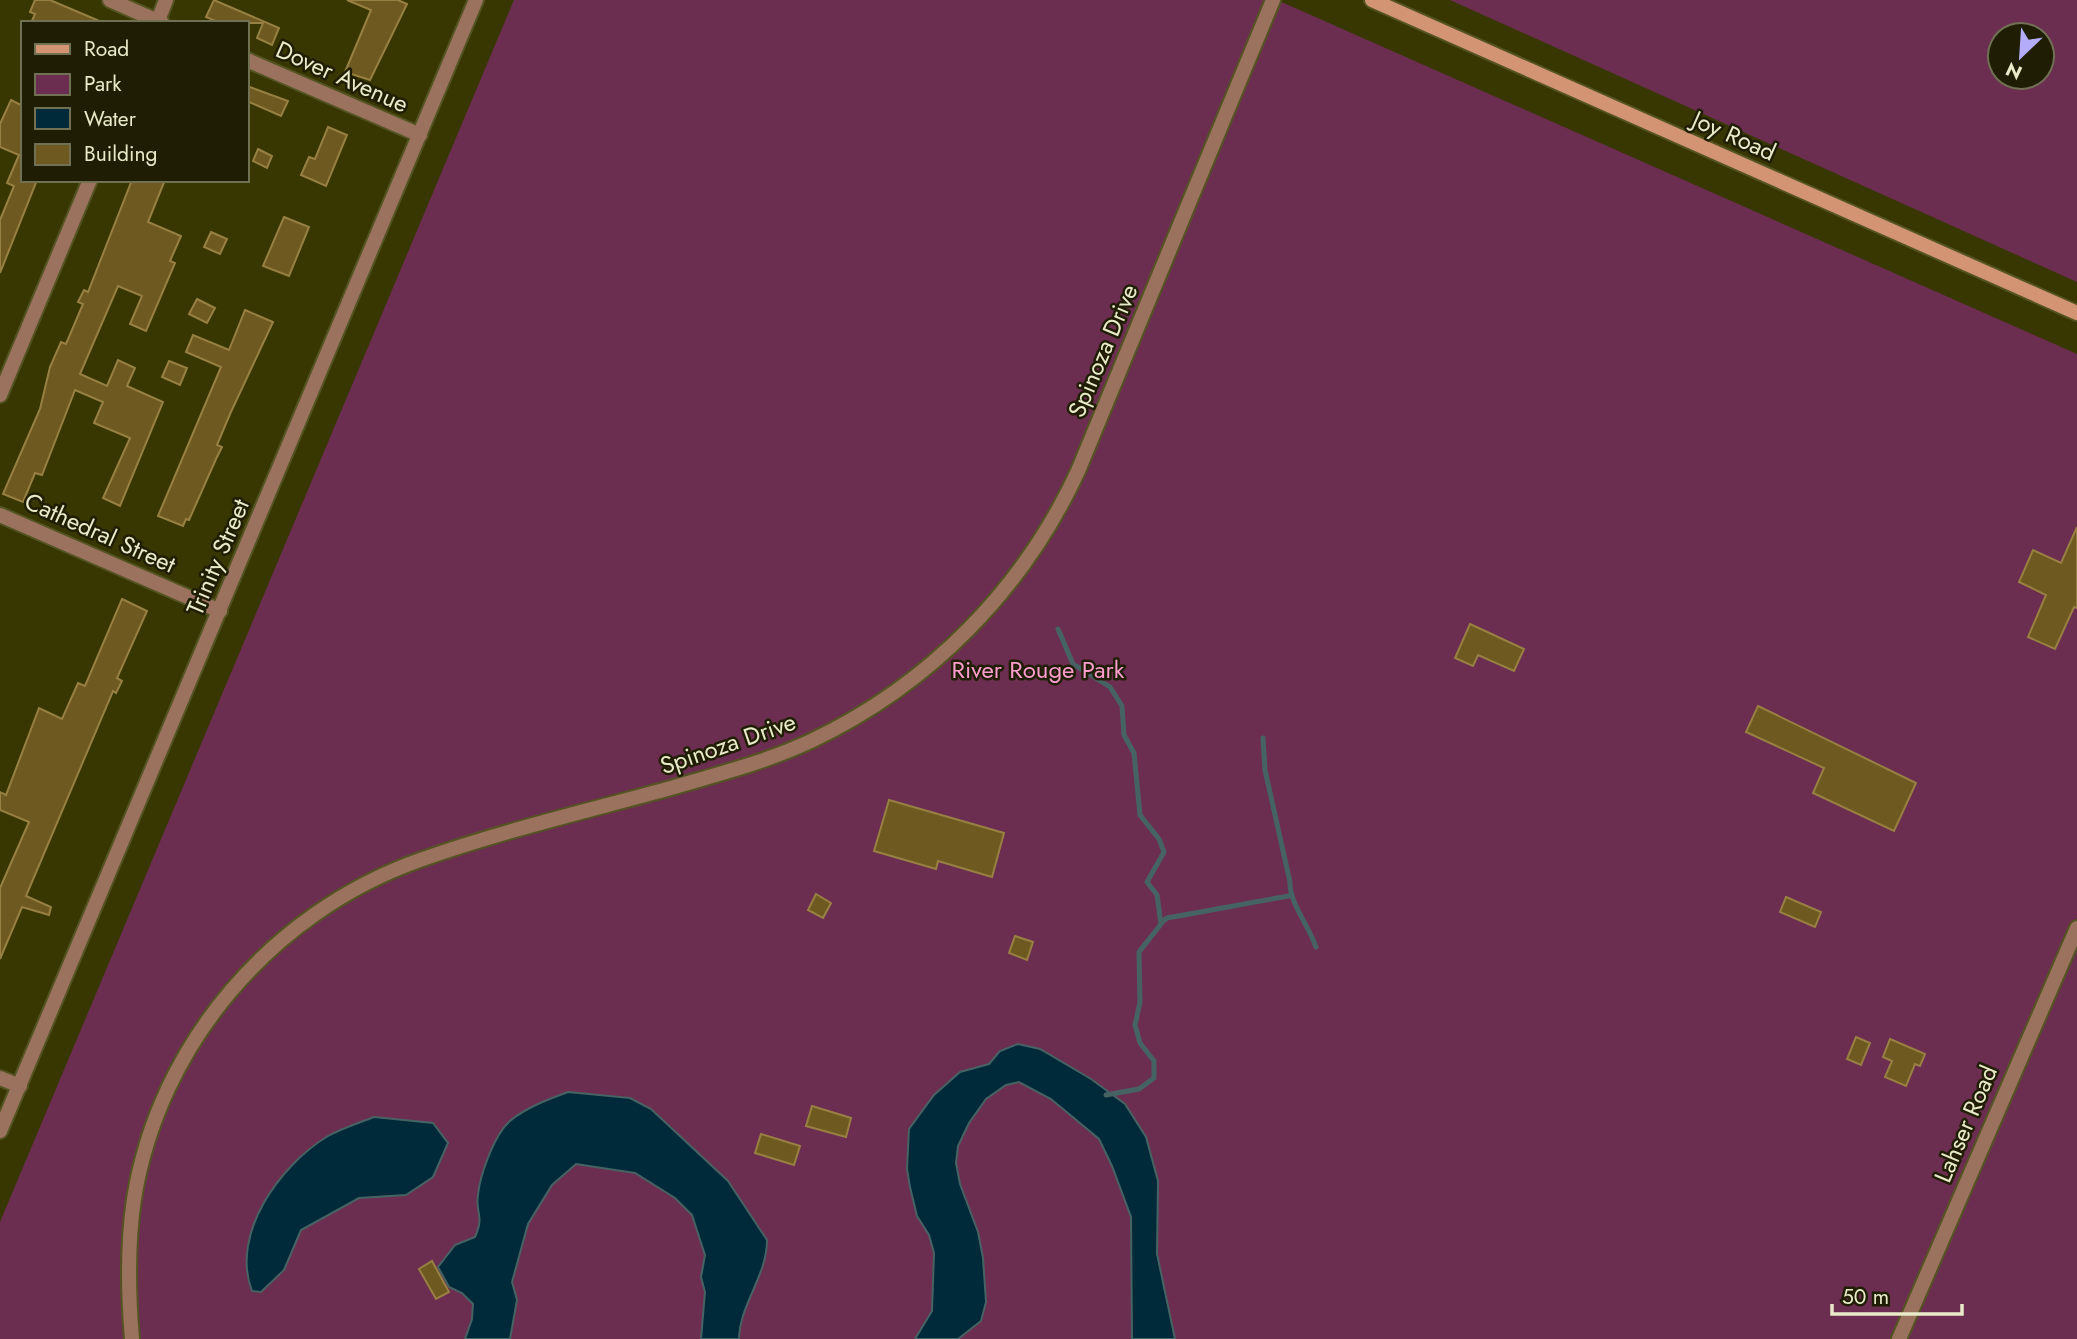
<svg xmlns="http://www.w3.org/2000/svg" width="2077" height="1339" font-family="Jost,sans-serif">
<rect width="100%" height="100%" fill="#383702"/>
<g fill="#6c2e50" fill-rule="evenodd">
<path d="M 514,0 L 1277,0 L 2077,354 L 2077,1339 L 0,1339 L 0,1222 Z"/>
<path d="M 1450,0 L 2077,0 L 2077,282 ZM 2000,35 L 2042,35 L 2042,77 L 2000,77 Z"/>
</g>
<g fill="#002939" stroke="#466364" stroke-width="2">
<path d="M 1018,1044 L 1040,1049 L 1091,1079 L 1125,1104 L 1146,1137 L 1158,1181 L 1157,1254 L 1175,1339 L 1132,1339 L 1131,1217 L 1112,1166 L 1099,1139 L 1051,1099 L 1019,1082 L 1006,1085 L 986,1099 L 969,1123 L 958,1146 L 956,1163 L 960,1184 L 978,1232 L 983,1258 L 986,1302 L 981,1321 L 958,1339 L 915,1339 L 932,1311 L 934,1253 L 929,1235 L 917,1216 L 910,1187 L 907,1169 L 909,1129 L 934,1095 L 960,1072 L 989,1064 L 1000,1051 Z"/>
<path d="M 568,1092 L 630,1098 L 651,1109 L 728,1181 L 767,1240 C 767,1276 740,1303 739,1339 L 701,1339 L 705,1292 L 701,1277 L 705,1255 L 692,1215 L 675,1198 L 635,1173 L 576,1164 L 552,1185 L 528,1224 L 512,1282 L 517,1300 L 510,1339 L 465,1339 L 472,1319 L 473,1304 L 462,1293 L 449,1287 L 438,1267 L 455,1245 L 475,1237 C 485,1215 475,1214 478,1195 C 480,1175 494,1135 510,1121 C 525,1108 549,1099 568,1092 Z"/>
<path d="M 374,1117 L 433,1123 L 448,1143 L 433,1177 L 406,1195 L 359,1198 L 301,1230 L 284,1270 L 261,1292 L 252,1291 C 230,1234 280,1165 328,1136 C 342,1128 359,1123 374,1117 Z"/>
</g>
<g fill="none" stroke-linecap="round" stroke-linejoin="round">
<g stroke="#466364" stroke-width="5">
<path d="M 1058,629 L 1073,664 L 1110,687 L 1122,706 L 1124,735 L 1134,753 L 1140,815 L 1159,839 L 1164,852 L 1147,882 L 1157,895 L 1161,924 L 1139,952 L 1140,1002 L 1135,1025 L 1140,1043 L 1154,1061 L 1154,1078 L 1139,1089 L 1106,1095"/>
<path d="M 1263,738 L 1265,770 L 1290,882 C 1289,902 1309,926 1316,947"/>
<path d="M 1161,923 L 1167,918 C 1208,911 1248,903 1289,896"/>
</g>
</g>
<g fill="#6e5920" stroke="#988042" stroke-width="2">
<path d="M 35,0 L 50,0 L 104,23 L 31,23 L 35,14 L 30,12 Z"/>
<path d="M 214,0 L 279,28 L 272,45 L 257,38 L 263,23 L 220,23 L 206,17 Z"/>
<path d="M 347,0 L 398,0 L 407,4 L 370,80 L 345,72 L 371,10 Z"/>
<path d="M 247,86 L 288,101 L 281,116 L 247,101 Z"/>
<path d="M 11,100 L 23,106 L 23,180 L 37,180 L 0,273 L 0,220 L 14,186 L 7,183 L 19,155 L 0,147 L 0,124 Z"/>
<path d="M 328,127 L 347,135 L 326,186 L 301,175 L 309,157 L 315,159 Z"/>
<path d="M 258,149 L 272,156 L 267,168 L 253,161 Z"/>
<path d="M 132,180 L 165,180 L 148,222 L 181,236 L 170,261 L 175,263 L 146,331 L 130,324 L 142,296 L 118,286 L 80,374 L 107,386 L 118,360 L 135,368 L 127,386 L 163,402 L 120,506 L 103,498 L 130,438 L 94,423 L 103,402 L 75,390 L 42,475 L 35,473 L 23,502 L 3,494 L 40,409 L 50,367 L 61,342 L 66,344 L 83,304 L 78,302 L 84,290 L 88,292 Z"/>
<path d="M 284,217 L 309,227 L 289,276 L 263,266 Z"/>
<path d="M 211,232 L 227,239 L 220,254 L 204,247 Z"/>
<path d="M 197,299 L 215,308 L 207,323 L 189,314 Z"/>
<path d="M 245,310 L 273,322 L 230,414 L 217,445 L 222,447 L 216,459 L 189,520 L 186,519 L 183,526 L 158,516 L 221,367 L 186,352 L 193,335 L 229,350 Z"/>
<path d="M 169,361 L 187,368 L 180,385 L 162,377 Z"/>
<path d="M 2077,527 L 2077,608 L 2074,607 L 2055,649 L 2028,637 L 2046,595 L 2019,582 L 2033,550 L 2061,563 Z"/>
<path d="M 122,599 L 147,611 L 117,678 L 122,681 L 116,693 L 113,691 L 26,896 L 51,907 L 49,915 L 22,907 L 0,959 L 0,888 L 29,822 L 0,810 L 0,792 L 6,795 L 39,708 L 62,719 L 78,683 L 85,686 Z"/>
<path d="M 1470,624 L 1524,649 L 1514,671 L 1478,655 L 1473,666 L 1455,658 Z"/>
<path d="M 1758,706 L 1916,783 L 1894,831 L 1813,793 L 1824,768 L 1746,732 Z"/>
<path d="M 889,800 L 1004,833 L 992,877 L 938,861 L 936,869 L 874,851 Z"/>
<path d="M 816,894 L 831,903 L 823,918 L 808,910 Z"/>
<path d="M 1786,897 L 1821,912 L 1815,927 L 1780,912 Z"/>
<path d="M 1015,936 L 1033,942 L 1027,960 L 1009,953 Z"/>
<path d="M 1856,1037 L 1870,1043 L 1861,1065 L 1847,1059 Z"/>
<path d="M 1890,1039 L 1925,1054 L 1920,1066 L 1915,1064 L 1906,1086 L 1885,1077 L 1892,1061 L 1883,1057 Z"/>
<path d="M 812,1106 L 851,1118 L 846,1137 L 806,1126 Z"/>
<path d="M 761,1134 L 800,1146 L 794,1165 L 755,1153 Z"/>
<path d="M 432,1261 L 449,1292 L 436,1299 L 419,1269 Z"/>
</g>
<g fill="none" stroke-linecap="round" stroke-linejoin="round">
<defs>
<g id="minor">
<path d="M 110,0 L 162,23"/>
<path d="M 247,60 L 420,135"/>
<path d="M 0,515 L 220,611"/>
<path d="M 0,1078 L 20,1086"/>
<path d="M 0,1131 L 476,0"/>
<path d="M 1899,1339 L 2077,928"/>
</g>
<g id="tertiary">
<path d="M 157,23 L 166,0"/>
<path d="M 0,395 L 90,180"/>
<path d="M 132,1339 C 128,1292 127,1246 134,1199 C 159,1043 273,912 420,860 C 502,831 587,811 671,788 C 718,774 766,762 811,741 C 929,685 1023,590 1078,471 L 1273,0"/>
</g>
<path id="secondary" d="M 1372,0 L 2077,313"/>
</defs>
<use href="#minor" stroke="#545422" stroke-width="18"/>
<use href="#tertiary" stroke="#545422" stroke-width="18"/>
<use href="#secondary" stroke="#545422" stroke-width="18"/>
<use href="#minor" stroke="#9a725e" stroke-width="14"/>
<use href="#tertiary" stroke="#9a725e" stroke-width="14"/>
<use href="#secondary" stroke="#d39473" stroke-width="14"/>
</g>
<g text-anchor="middle" stroke-width="5" stroke-linejoin="round" paint-order="stroke">
<g font-size="24" fill="#e9eac9" stroke="#1f1e04">
<text transform="translate(342 77) rotate(24)" y="8">Dover Avenue</text>
<text transform="translate(1734 136) rotate(24)" y="8">Joy Road</text>
<text transform="translate(1103 351) rotate(-67)" y="8">Spinoza Drive</text>
<text transform="translate(100 533) rotate(24)" y="8">Cathedral Street</text>
<text transform="translate(218 557) rotate(-67)" y="8">Trinity Street</text>
<text transform="translate(728 744) rotate(-19)" y="8">Spinoza Drive</text>
<text transform="translate(1966 1124) rotate(-67)" y="8">Lahser Road</text>
</g>
<g font-size="24" fill="#fd9cce" stroke="#1f1e04">
<text x="1038" y="678">River Rouge Park</text>
</g>
</g>
<rect x="21" y="21" width="228" height="161" fill="#1f1e04" stroke="#707053" stroke-width="2"/>
<rect x="35" y="44" width="35" height="10" fill="#d39473" stroke="#707053" stroke-width="2"/>
<text x="84" y="56" font-size="21" fill="#e9eac9">Road</text>
<rect x="35" y="74" width="35" height="21" fill="#6c2e50" stroke="#707053" stroke-width="2"/>
<text x="84" y="91" font-size="21" fill="#e9eac9">Park</text>
<rect x="35" y="108" width="35" height="21" fill="#002939" stroke="#707053" stroke-width="2"/>
<text x="84" y="126" font-size="21" fill="#e9eac9">Water</text>
<rect x="35" y="144" width="35" height="21" fill="#6e5920" stroke="#707053" stroke-width="2"/>
<text x="84" y="161" font-size="21" fill="#e9eac9">Building</text>
<g transform="translate(2021 56) rotate(205)"><circle r="33" fill="#1f1e04" stroke="#707053" stroke-width="2"/>
<path d="M0-5L12 26L0 18L-12 26Z" fill="#b4acf9"/>
<text y="-10" font-size="19" font-weight="bold" text-anchor="middle" fill="#e9eac9">N</text>
</g>
<path d="M1832 1304v10h130v-10" fill="none" stroke="#e9eac9" stroke-width="3.5"/>
<text x="1842" y="1304" font-size="21" fill="#e9eac9" stroke="#1f1e04" stroke-width="5" paint-order="stroke">50 m</text>
</svg>
